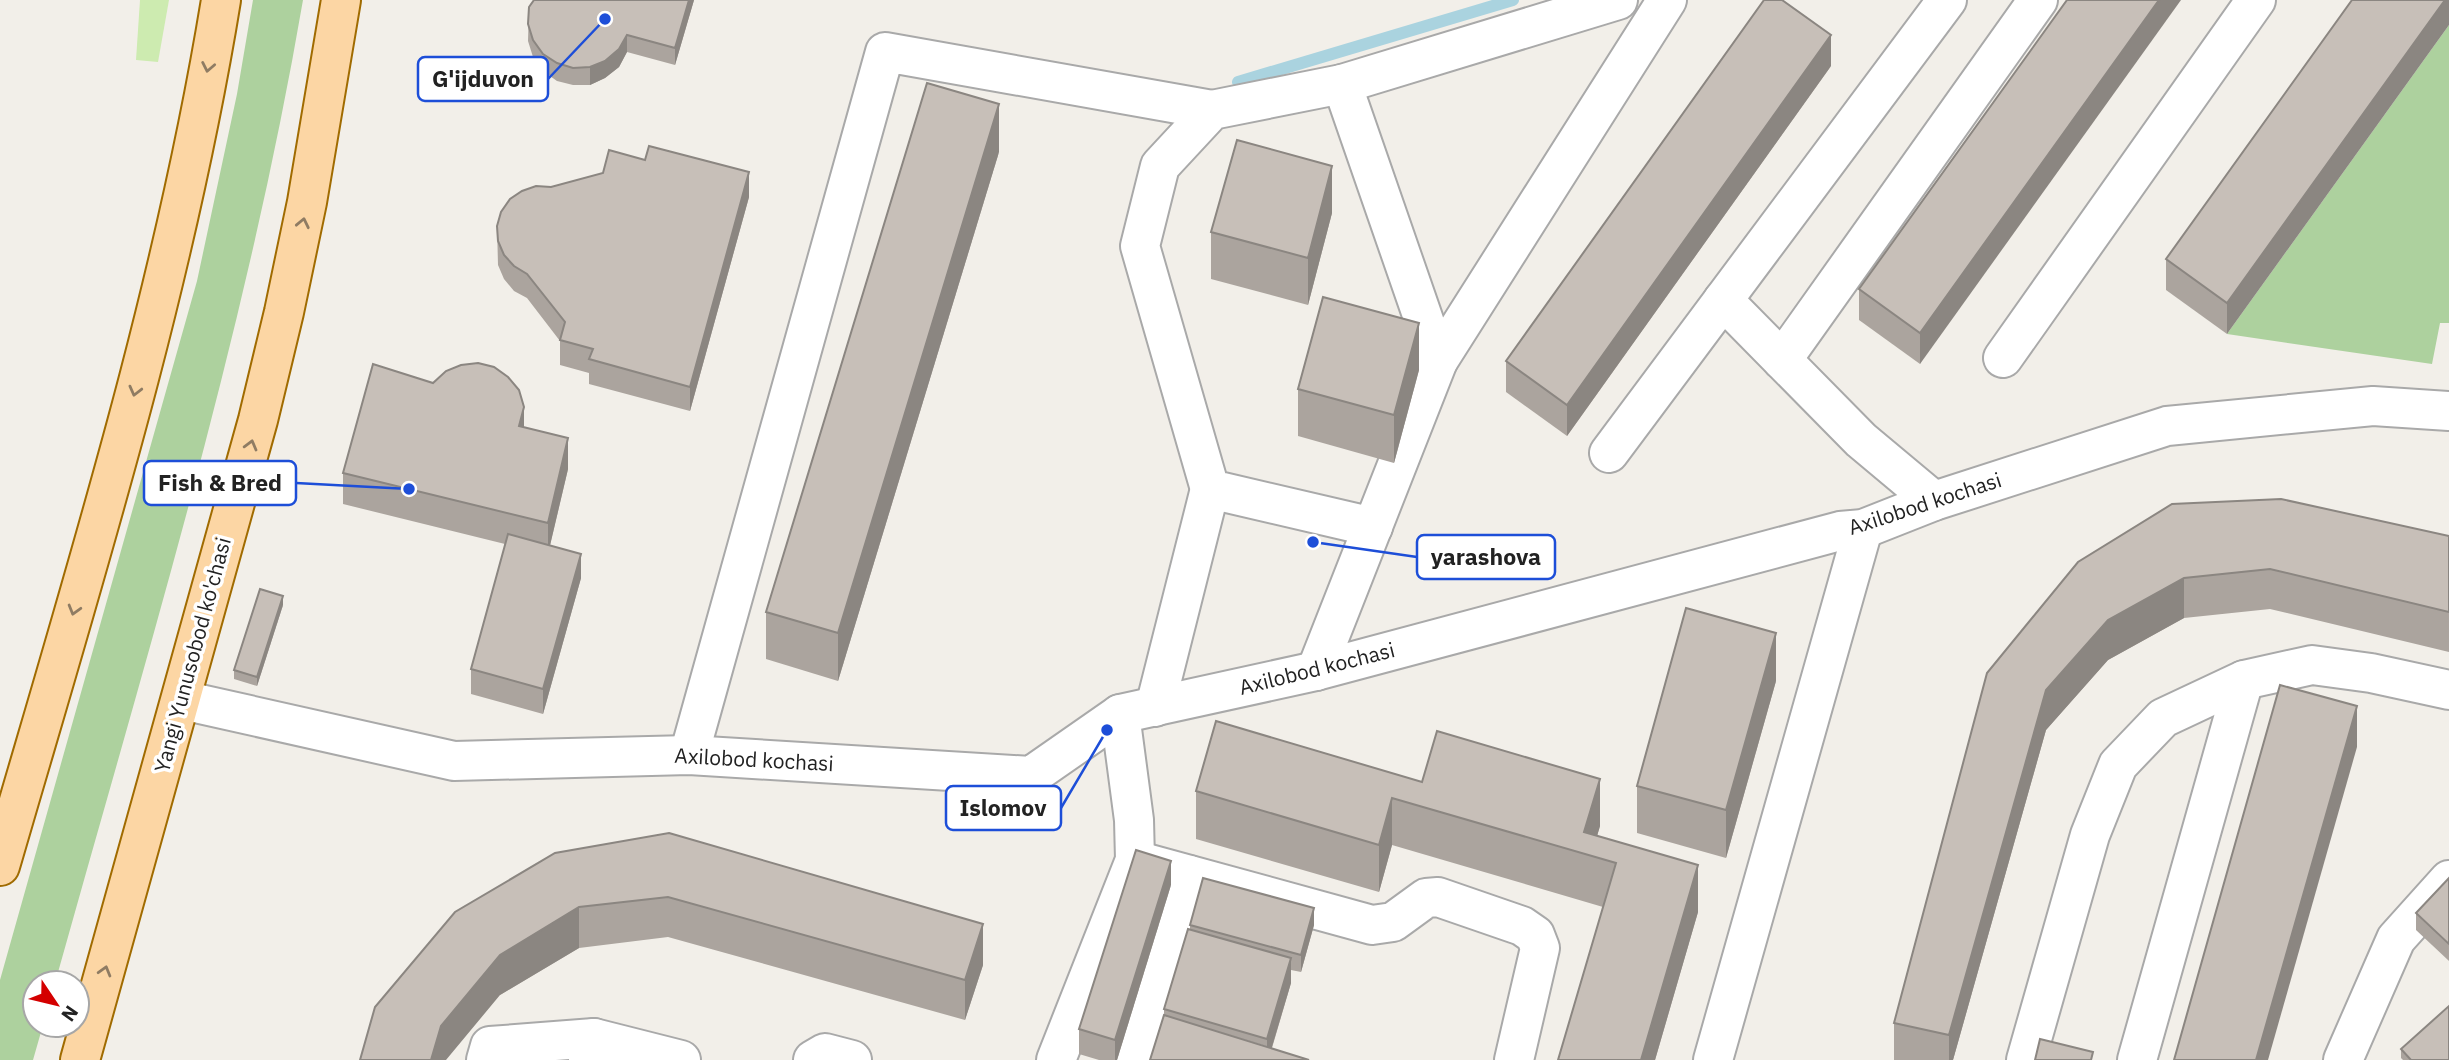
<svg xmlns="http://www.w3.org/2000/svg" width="2449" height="1060" font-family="'IBM Plex Sans',sans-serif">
<rect width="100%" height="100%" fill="#f2efe9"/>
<path fill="#cdebb0" d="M 140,0 L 169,0 L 158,62 L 136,60 Z"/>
<g fill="#add19e">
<path d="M 253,0 L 303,0 C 246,333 146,657 55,983 L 35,983 L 35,1025 L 43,1025 L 33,1060 L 0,1060 L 0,980 L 197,281 L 237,94 Z"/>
<path d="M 2449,25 L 2449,323 L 2440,323 L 2432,364 L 2227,334 Z"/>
</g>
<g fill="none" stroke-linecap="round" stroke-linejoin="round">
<path stroke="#aad3df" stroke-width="12" d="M 1238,82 L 1513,0"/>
<defs>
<g id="minor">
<path d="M 1342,84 L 1212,110 L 1160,166 L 1140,246 L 1210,489 L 1373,527"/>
<path d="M 1723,300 L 1861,440 L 1934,501"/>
<path d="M 2003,358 L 2256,0"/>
<path d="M 1782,360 L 2038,0"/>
<path d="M 1438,361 L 1667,0"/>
<path d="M 1609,453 L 1947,0"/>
<path d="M 1316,671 L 1438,361 L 1342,84 L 1618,0"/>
<path d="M 182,700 L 454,761 L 689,755 L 1031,776 L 1120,714 L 1316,671 L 1840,531 L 1863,529 L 1934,501 L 2167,426 L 2373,406 L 2449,411"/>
<path d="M 1155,707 L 1210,489"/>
<path d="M 689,755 L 885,52 L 1212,110"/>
<path d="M 1135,860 L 1372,925 L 1393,922 L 1426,898 L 1438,897 L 1522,926 L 1535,935 L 1540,948 L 1514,1060"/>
<path d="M 486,1060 L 490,1046 L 594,1038"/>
<path d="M 588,1060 L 594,1038 L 681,1060"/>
<path d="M 813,1060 L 825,1053 L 852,1060"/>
<path d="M 1056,1060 L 1135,860 L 1134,820 L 1120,714"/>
<path d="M 1132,1060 L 1189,875"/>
<path d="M 1713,1060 L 1863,529"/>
<path d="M 2026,1060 L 2090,835 L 2118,765 L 2163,718 L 2244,680 L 2312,665 L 2371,673 L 2449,690"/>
<path d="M 2137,1060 L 2244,680"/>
<path d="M 2343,1060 L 2396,939 L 2449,880"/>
</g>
<g id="major">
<path d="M 0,866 C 83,580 173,294 221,0"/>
<path d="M 80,1060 L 258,420 L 284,312 L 307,202 L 341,0"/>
</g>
</defs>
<use href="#minor" stroke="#a9a9a9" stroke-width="42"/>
<use href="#major" stroke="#a06b00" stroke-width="42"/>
<use href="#minor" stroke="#fff" stroke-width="38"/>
<use href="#major" stroke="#fcd6a4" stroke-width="38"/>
</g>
<g fill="#aba49e">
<path d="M 694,0 L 675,65 L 627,52 L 619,67 L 605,78 L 590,85 L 573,85 L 557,81 L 543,71 L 533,57 L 528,41 L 529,7 Z"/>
<path d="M 2067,0 L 1920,364 L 1859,320 L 1859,289 Z"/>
<path d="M 2352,0 L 2227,334 L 2166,290 L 2166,259 Z"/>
<path d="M 1831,66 L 1567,436 L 1506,392 L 1506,361 Z"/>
<path d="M 999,152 L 838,681 L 766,659 L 766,612 Z"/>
<path d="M 749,197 L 690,411 L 589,384 L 589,373 L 560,365 L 560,341 L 527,298 L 514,291 L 504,279 L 498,265 L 497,226 Z"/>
<path d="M 1332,213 L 1308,305 L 1211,279 L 1211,232 Z"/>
<path d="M 1419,370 L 1394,463 L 1298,436 L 1298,389 Z"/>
<path d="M 433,383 L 524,427 L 568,469 L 550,545 L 581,578 L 543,714 L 471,694 L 471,669 L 505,544 L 343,504 L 343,473 Z"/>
<path d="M 2449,536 L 2449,652 L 2270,609 L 2184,618 L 2108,660 L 2046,730 L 1953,1060 L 1894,1060 L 1894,1023 L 2078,562 Z"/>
<path d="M 283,605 L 257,686 L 234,679 L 234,670 Z"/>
<path d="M 1776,681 L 1726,858 L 1637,833 L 1637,786 Z"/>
<path d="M 1422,782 L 1600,826 L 1597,836 L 1698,912 L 1655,1060 L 1558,1060 L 1603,907 L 1392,845 L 1379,892 L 1196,839 L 1196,791 Z"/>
<path d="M 555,853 L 983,965 L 965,1020 L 668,937 L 579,948 L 500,995 Z"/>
<path d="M 2449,878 L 2449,961 L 2416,930 L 2416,913 Z"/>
<path d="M 1171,885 L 1117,1060 L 1099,1060 L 1079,1054 L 1079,1029 Z"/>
<path d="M 1190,925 L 1314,925 L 1301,972 L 1291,970 L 1291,983 L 1272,1048 L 1164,1015 L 1164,1009 L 1190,930 Z"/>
<path d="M 2401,1049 L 2449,1060 L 2403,1060 L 2401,1058 Z"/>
</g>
<g fill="#8b8681">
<path d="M 689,0 L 694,0 L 675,65 L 675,48 Z"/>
<path d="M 2159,0 L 2181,0 L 1920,364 L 1920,333 Z"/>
<path d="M 2445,0 L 2449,0 L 2449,25 L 2227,334 L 2227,303 Z"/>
<path d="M 627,35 L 627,52 L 619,67 L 605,78 L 590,85 L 590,67 Z"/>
<path d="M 1831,35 L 1831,66 L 1567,436 L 1567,405 Z"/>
<path d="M 999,104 L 999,152 L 838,681 L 838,633 Z"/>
<path d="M 1332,166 L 1332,213 L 1308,305 L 1308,258 Z"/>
<path d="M 749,172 L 749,197 L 690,411 L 690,387 Z"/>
<path d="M 1419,323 L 1419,370 L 1394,463 L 1394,415 Z"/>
<path d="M 524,407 L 524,438 L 519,426 Z"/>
<path d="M 568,438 L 568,469 L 548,554 L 548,523 Z"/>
<path d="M 581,554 L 581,578 L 543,714 L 543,689 Z"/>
<path d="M 2184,578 L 2184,618 L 2108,660 L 2046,730 L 1953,1060 L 1949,1060 L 1949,1035 L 2046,690 L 2108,620 Z"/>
<path d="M 283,596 L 283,605 L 257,686 L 257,677 Z"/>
<path d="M 1776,633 L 1776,681 L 1726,858 L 1726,810 Z"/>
<path d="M 2357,706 L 2357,747 L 2268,1060 L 2256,1060 Z"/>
<path d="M 1600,779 L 1600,826 L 1591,856 L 1584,832 Z"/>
<path d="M 1392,798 L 1392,845 L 1379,892 L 1379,845 Z"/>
<path d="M 1171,861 L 1171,885 L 1117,1060 L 1115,1060 L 1115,1040 Z"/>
<path d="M 1698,865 L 1698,912 L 1655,1060 L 1641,1060 Z"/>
<path d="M 579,907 L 579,948 L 500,995 L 446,1060 L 431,1060 L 441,1026 L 500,955 Z"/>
<path d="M 1314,908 L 1314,925 L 1301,972 L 1301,955 Z"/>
<path d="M 983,924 L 983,965 L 965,1020 L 965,980 Z"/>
<path d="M 1291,958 L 1291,983 L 1268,1060 L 1267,1060 L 1267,1039 Z"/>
</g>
<g fill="#c7bfb8" stroke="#8b8681" stroke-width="2">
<path d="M 534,0 L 689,0 L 675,48 L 627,35 L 619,49 L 605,61 L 590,67 L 573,68 L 557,63 L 543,54 L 533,40 L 528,24 L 529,7 Z"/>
<path d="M 1764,0 L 1782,0 L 1831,35 L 1567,405 L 1506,361 Z"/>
<path d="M 2067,0 L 2159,0 L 1920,333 L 1859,289 Z"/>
<path d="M 2352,0 L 2445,0 L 2227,303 L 2166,259 Z"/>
<path d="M 927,83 L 999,104 L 838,633 L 766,612 Z"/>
<path d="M 1237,140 L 1332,166 L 1308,258 L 1211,232 Z"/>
<path d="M 649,146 L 749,172 L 690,387 L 589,359 L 593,349 L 560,340 L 565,322 L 527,274 L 514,266 L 504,255 L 498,241 L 497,226 L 501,212 L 510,199 L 522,191 L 536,186 L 551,187 L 603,173 L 609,150 L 645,160 Z"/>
<path d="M 1323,297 L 1419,323 L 1394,415 L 1298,389 Z"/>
<path d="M 478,363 L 494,367 L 508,377 L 519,390 L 524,407 L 519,426 L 568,438 L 548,523 L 343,473 L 373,364 L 433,383 L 446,371 L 461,365 Z"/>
<path d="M 2281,499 L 2449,536 L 2449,612 L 2270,569 L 2184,578 L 2108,620 L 2046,690 L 1949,1035 L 1894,1023 L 1987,673 L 2078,562 L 2172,504 Z"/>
<path d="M 508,534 L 581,554 L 543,689 L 471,669 Z"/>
<path d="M 260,589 L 283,596 L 257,677 L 234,670 Z"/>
<path d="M 1686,608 L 1776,633 L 1726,810 L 1637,786 Z"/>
<path d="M 2280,685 L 2357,706 L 2256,1060 L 2174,1060 Z"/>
<path d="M 1216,721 L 1422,782 L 1437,731 L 1600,779 L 1584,832 L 1698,865 L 1641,1060 L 1558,1060 L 1616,863 L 1392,798 L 1379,845 L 1196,791 Z"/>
<path d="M 669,833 L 983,924 L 965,980 L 668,897 L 579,907 L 500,955 L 441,1026 L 431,1060 L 360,1060 L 375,1007 L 455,912 L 555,853 Z"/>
<path d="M 1136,850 L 1171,861 L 1115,1040 L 1079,1029 Z"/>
<path d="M 1203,878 L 1314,908 L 1301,955 L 1190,925 Z"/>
<path d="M 2449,878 L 2449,944 L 2416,913 Z"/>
<path d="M 1188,929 L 1291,958 L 1267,1039 L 1164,1009 Z"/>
<path d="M 2449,1006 L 2449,1060 L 2411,1060 L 2401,1049 Z"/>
<path d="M 1164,1015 L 1309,1060 L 1150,1060 Z"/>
<path d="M 2040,1039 L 2093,1052 L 2091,1060 L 2035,1060 Z"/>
</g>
<defs><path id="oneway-chevron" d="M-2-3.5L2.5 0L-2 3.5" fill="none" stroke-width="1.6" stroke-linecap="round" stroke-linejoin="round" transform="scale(1.75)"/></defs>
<g stroke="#8f7c63">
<use href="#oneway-chevron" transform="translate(208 67) rotate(101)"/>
<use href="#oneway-chevron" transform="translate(303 223) rotate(-78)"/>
<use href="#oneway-chevron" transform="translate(135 391) rotate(104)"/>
<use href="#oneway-chevron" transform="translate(251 445) rotate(-75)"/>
<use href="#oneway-chevron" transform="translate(74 610) rotate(106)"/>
<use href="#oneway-chevron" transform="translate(105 971) rotate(-74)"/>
</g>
<g text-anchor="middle" stroke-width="7" stroke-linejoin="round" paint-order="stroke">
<g font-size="21" fill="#222" stroke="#fff">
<text transform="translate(1925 504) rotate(-18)" y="7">Axilobod kochasi</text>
<text transform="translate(193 655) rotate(-75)" y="7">Yangi Yunusobod ko'chasi</text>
<text transform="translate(1317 669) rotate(-14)" y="7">Axilobod kochasi</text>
<text transform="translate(754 760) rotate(3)" y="7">Axilobod kochasi</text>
</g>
</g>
<path fill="none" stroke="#1d4ed8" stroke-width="2.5" d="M605 19L548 79M409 489L296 483M1313 542L1417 557M1107 730L1061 808"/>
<g fill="#1d4ed8" stroke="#fff" stroke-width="2.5">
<circle cx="605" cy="19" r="7"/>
<circle cx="409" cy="489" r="7"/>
<circle cx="1313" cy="542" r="7"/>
<circle cx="1107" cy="730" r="7"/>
</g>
<g fill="#fff" stroke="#1d4ed8" stroke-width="2.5">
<rect x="418" y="57" width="130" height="44" rx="7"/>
<rect x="144" y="461" width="152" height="44" rx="7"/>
<rect x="1417" y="535" width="138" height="44" rx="7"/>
<rect x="946" y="786" width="115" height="44" rx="7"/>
</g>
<g font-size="23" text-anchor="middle" font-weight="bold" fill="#222">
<text x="483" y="87">G'ijduvon</text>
<text x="220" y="491">Fish &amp; Bred</text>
<text x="1486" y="565">yarashova</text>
<text x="1003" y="816">Islomov</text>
</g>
<g transform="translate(56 1004) rotate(125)"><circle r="33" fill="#ffffff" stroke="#a7a7a7" stroke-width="2"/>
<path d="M0-5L12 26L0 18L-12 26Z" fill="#d40000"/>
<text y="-10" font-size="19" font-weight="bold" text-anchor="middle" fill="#222222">N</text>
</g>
</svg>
